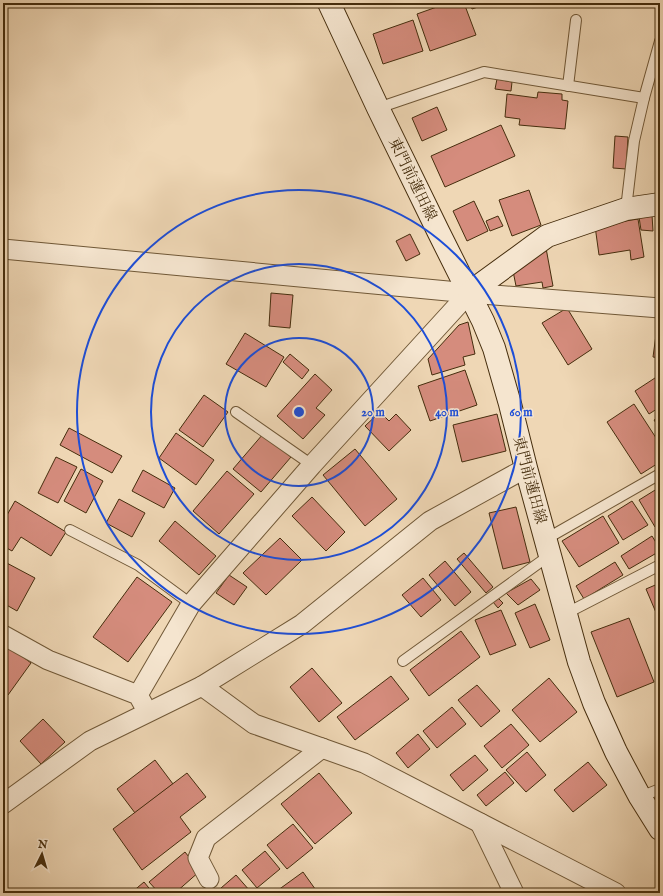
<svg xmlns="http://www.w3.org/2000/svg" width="663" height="896" font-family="'IM FELL English','Noto Serif JP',serif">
<rect width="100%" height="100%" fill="#efd7b5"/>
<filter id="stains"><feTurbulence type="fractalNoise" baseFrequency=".005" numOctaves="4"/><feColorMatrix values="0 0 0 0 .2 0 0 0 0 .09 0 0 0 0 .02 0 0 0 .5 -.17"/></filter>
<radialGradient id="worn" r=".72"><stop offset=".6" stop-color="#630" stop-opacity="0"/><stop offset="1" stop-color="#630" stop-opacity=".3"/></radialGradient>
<g fill="#d58c7d" stroke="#452d0d">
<path d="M 448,3 L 464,3 L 476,35 L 430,51 L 417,14 Z"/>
<path d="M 470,3 L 490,3 L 472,9 Z"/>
<path d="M 413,20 L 423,51 L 383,64 L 373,34 Z"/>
<path d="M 497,79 L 512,82 L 511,91 L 495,89 Z"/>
<path d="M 538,92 L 562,94 L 562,100 L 568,101 L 565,129 L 519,125 L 520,119 L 505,117 L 507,94 L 537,98 Z"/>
<path d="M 437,107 L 447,130 L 422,141 L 412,118 Z"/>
<path d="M 501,125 L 515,156 L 445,187 L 431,156 Z"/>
<path d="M 615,136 L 628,137 L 626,169 L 613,168 Z"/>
<path d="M 529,190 L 541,225 L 512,236 L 499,200 Z"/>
<path d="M 474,201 L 488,231 L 467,241 L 453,211 Z"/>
<path d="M 652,215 L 653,231 L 641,230 L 639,217 Z"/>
<path d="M 498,216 L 503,226 L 490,231 L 486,221 Z"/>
<path d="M 638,219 L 644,257 L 631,260 L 630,250 L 599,255 L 595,226 Z"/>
<path d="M 410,234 L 420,254 L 406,261 L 396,241 Z"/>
<path d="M 546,248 L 553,286 L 543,288 L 542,282 L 516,286 L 513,271 Z"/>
<path d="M 271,293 L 293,295 L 290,328 L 269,326 Z"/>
<path d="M 567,308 L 592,349 L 568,365 L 542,323 Z"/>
<path d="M 658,320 L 660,320 L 660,358 L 653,357 Z"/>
<path d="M 468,322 L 475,354 L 463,357 L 465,365 L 432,375 L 428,359 L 459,325 Z"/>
<path d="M 245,333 L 284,357 L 266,387 L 226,364 Z"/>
<path d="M 290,354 L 309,370 L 302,379 L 283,362 Z"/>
<path d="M 465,370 L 477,405 L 430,421 L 418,386 Z"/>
<path d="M 315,374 L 332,390 L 316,408 L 325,415 L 303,439 L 277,416 Z"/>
<path d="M 658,376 L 660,379 L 660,407 L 649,414 L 635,391 Z"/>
<path d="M 204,395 L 228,412 L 203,447 L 179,430 Z"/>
<path d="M 634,404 L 660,444 L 660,462 L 641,474 L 607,422 Z"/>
<path d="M 380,412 L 389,421 L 396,414 L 411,430 L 389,451 L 365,426 Z"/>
<path d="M 497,414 L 506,451 L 462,462 L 453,425 Z"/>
<path d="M 660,416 L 660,429 L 654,420 Z"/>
<path d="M 69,428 L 122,456 L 112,473 L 60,445 Z"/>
<path d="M 176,433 L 214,460 L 196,485 L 159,458 Z"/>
<path d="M 263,434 L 291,457 L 261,492 L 233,469 Z"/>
<path d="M 355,449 L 397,499 L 365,526 L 323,475 Z"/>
<path d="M 56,457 L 77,467 L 58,503 L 38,493 Z"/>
<path d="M 81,469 L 103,481 L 86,513 L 64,501 Z"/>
<path d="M 143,470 L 175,488 L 164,508 L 132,491 Z"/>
<path d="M 227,471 L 254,494 L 219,534 L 193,511 Z"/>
<path d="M 660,487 L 660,524 L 655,527 L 639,500 Z"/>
<path d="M 312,497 L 345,532 L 326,551 L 292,516 Z"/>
<path d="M 119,499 L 145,513 L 132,537 L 106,523 Z"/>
<path d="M 15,501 L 66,532 L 51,556 L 21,537 L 12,551 L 3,546 L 3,522 Z"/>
<path d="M 632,501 L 648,525 L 623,540 L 608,516 Z"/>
<path d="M 516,507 L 530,562 L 503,569 L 489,513 Z"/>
<path d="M 603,516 L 619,543 L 579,567 L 562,541 Z"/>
<path d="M 175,521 L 216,556 L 199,575 L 159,541 Z"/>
<path d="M 652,536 L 660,549 L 660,551 L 629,569 L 621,556 Z"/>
<path d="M 280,538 L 302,560 L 266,595 L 243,573 Z"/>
<path d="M 464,553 L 493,587 L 486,593 L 457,559 Z"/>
<path d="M 3,561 L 35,578 L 17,611 L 3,603 Z"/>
<path d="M 445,561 L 471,592 L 455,606 L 429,575 Z"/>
<path d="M 615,562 L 623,575 L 584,599 L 576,586 Z"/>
<path d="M 229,575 L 247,587 L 234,605 L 216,593 Z"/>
<path d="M 137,577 L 172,602 L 128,662 L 93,637 Z"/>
<path d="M 423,578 L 441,600 L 421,617 L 402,595 Z"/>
<path d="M 531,579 L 540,590 L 518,605 L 506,593 Z"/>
<path d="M 660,583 L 660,622 L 646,589 Z"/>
<path d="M 498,598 L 503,603 L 498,608 L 493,602 Z"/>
<path d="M 535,604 L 550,640 L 530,648 L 515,613 Z"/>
<path d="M 501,610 L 516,645 L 490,655 L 475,620 Z"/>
<path d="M 629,618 L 654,682 L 617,697 L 591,632 Z"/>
<path d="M 461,631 L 480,657 L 429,696 L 410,670 Z"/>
<path d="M 3,642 L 31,663 L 8,695 L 3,691 Z"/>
<path d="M 312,668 L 342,703 L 319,722 L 290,687 Z"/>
<path d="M 391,676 L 409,699 L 355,740 L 337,717 Z"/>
<path d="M 549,678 L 577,712 L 540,742 L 512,710 Z"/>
<path d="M 477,685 L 500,711 L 481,727 L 458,700 Z"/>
<path d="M 452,707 L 466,724 L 437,748 L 423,731 Z"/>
<path d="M 43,719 L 65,742 L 41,764 L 20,741 Z"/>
<path d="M 511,724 L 529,745 L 502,768 L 484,746 Z"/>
<path d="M 660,730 L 660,742 L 656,732 Z"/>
<path d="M 418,734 L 430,749 L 408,768 L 396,753 Z"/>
<path d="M 527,752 L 546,775 L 526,792 L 506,770 Z"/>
<path d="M 475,755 L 488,770 L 463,791 L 450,775 Z"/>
<path d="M 155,760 L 173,784 L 135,813 L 117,789 Z"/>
<path d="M 588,762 L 607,785 L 573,812 L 554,790 Z"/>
<path d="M 505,772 L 514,783 L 486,806 L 477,795 Z"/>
<path d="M 187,773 L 206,797 L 180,817 L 191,832 L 142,870 L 113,829 Z"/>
<path d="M 319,773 L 352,813 L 315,844 L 281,804 Z"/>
<path d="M 293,824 L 313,848 L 287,869 L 267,845 Z"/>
<path d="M 265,851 L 280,869 L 257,888 L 242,870 Z"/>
<path d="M 185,852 L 200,871 L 175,893 L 159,893 L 149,882 Z"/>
<path d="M 303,872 L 318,893 L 274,893 Z"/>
<path d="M 236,875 L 250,891 L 248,893 L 225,893 L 221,888 Z"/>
<path d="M 144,882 L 153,893 L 131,893 Z"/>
<path d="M 211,886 L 217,893 L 202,893 Z"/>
</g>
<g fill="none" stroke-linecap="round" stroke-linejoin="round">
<defs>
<g id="lane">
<path d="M 568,86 L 576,20"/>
<path d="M 378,108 L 484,72 L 644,98"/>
<path d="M 626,209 L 634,141 L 644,98 L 660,41"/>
<path d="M 236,412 L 312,465"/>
<path d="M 70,530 L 138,565 L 191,604"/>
<path d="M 546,539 L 660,474"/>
<path d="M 565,614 L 660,565"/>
<path d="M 403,661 L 550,555"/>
<path d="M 640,797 L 660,789"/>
</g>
<g id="street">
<path d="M 3,249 L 469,293 L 660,308"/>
<path d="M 3,635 L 48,660 L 138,695 L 143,704"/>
<path d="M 202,686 L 254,724 L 364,763 L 616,893"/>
<path d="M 138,695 L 191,604 L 312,465 L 469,293"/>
<path d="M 3,804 L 90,741 L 202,686 L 302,624 L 430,521 L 526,468"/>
<path d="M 480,823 L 514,893"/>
<path d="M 209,879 L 198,858 L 206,838 L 322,748"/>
</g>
<g id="secondary">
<path d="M 329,3 L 378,108 L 439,233 L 483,321 L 494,348 L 510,404 L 526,468 L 579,662 L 594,703 L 616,752 L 640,797 L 660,829"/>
<path d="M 469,293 L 547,236 L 626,209 L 660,204"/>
</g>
</defs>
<use href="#lane" stroke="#705837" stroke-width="12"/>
<use href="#street" stroke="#705837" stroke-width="21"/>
<use href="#secondary" stroke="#452d0d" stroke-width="24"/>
<use href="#lane" stroke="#f5e5cf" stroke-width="10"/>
<use href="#street" stroke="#f5e5cf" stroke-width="19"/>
<use href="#secondary" stroke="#f5e5cf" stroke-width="22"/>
</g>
<g fill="none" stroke="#1d4ed8" stroke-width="2">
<circle cx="299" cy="412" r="74"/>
<circle cx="299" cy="412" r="148"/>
<circle cx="299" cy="412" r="222"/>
</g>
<g text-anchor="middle" stroke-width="3" stroke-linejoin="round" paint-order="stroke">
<g font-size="15" fill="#452d0d" stroke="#f5e5cf">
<text transform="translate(413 179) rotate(64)" y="5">東門前蓮田線</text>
<text transform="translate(530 480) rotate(75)" y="5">東門前蓮田線</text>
</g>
</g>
<circle cx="299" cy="412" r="6" fill="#1d4ed8" stroke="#f5e5cf" stroke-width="2"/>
<g font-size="12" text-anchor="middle" font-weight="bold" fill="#1d4ed8" stroke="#f5e5cf" stroke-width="3" stroke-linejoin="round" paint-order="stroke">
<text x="373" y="416">20 m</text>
<text x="447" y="416">40 m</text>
<text x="521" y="416">60 m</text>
</g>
<rect width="663" height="896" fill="none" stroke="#efd7b5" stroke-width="16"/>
<rect x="4" y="4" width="655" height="888" fill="none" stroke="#452d0d" stroke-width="2"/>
<rect x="8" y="8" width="647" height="880" fill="none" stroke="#452d0d"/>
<g transform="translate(42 854) rotate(5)" stroke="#f5e5cf" stroke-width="3" paint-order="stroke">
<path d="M0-3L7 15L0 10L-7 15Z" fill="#452d0d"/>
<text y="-6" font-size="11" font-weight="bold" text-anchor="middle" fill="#452d0d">N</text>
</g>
<rect width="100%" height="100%" filter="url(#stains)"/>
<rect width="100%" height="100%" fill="url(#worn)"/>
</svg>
